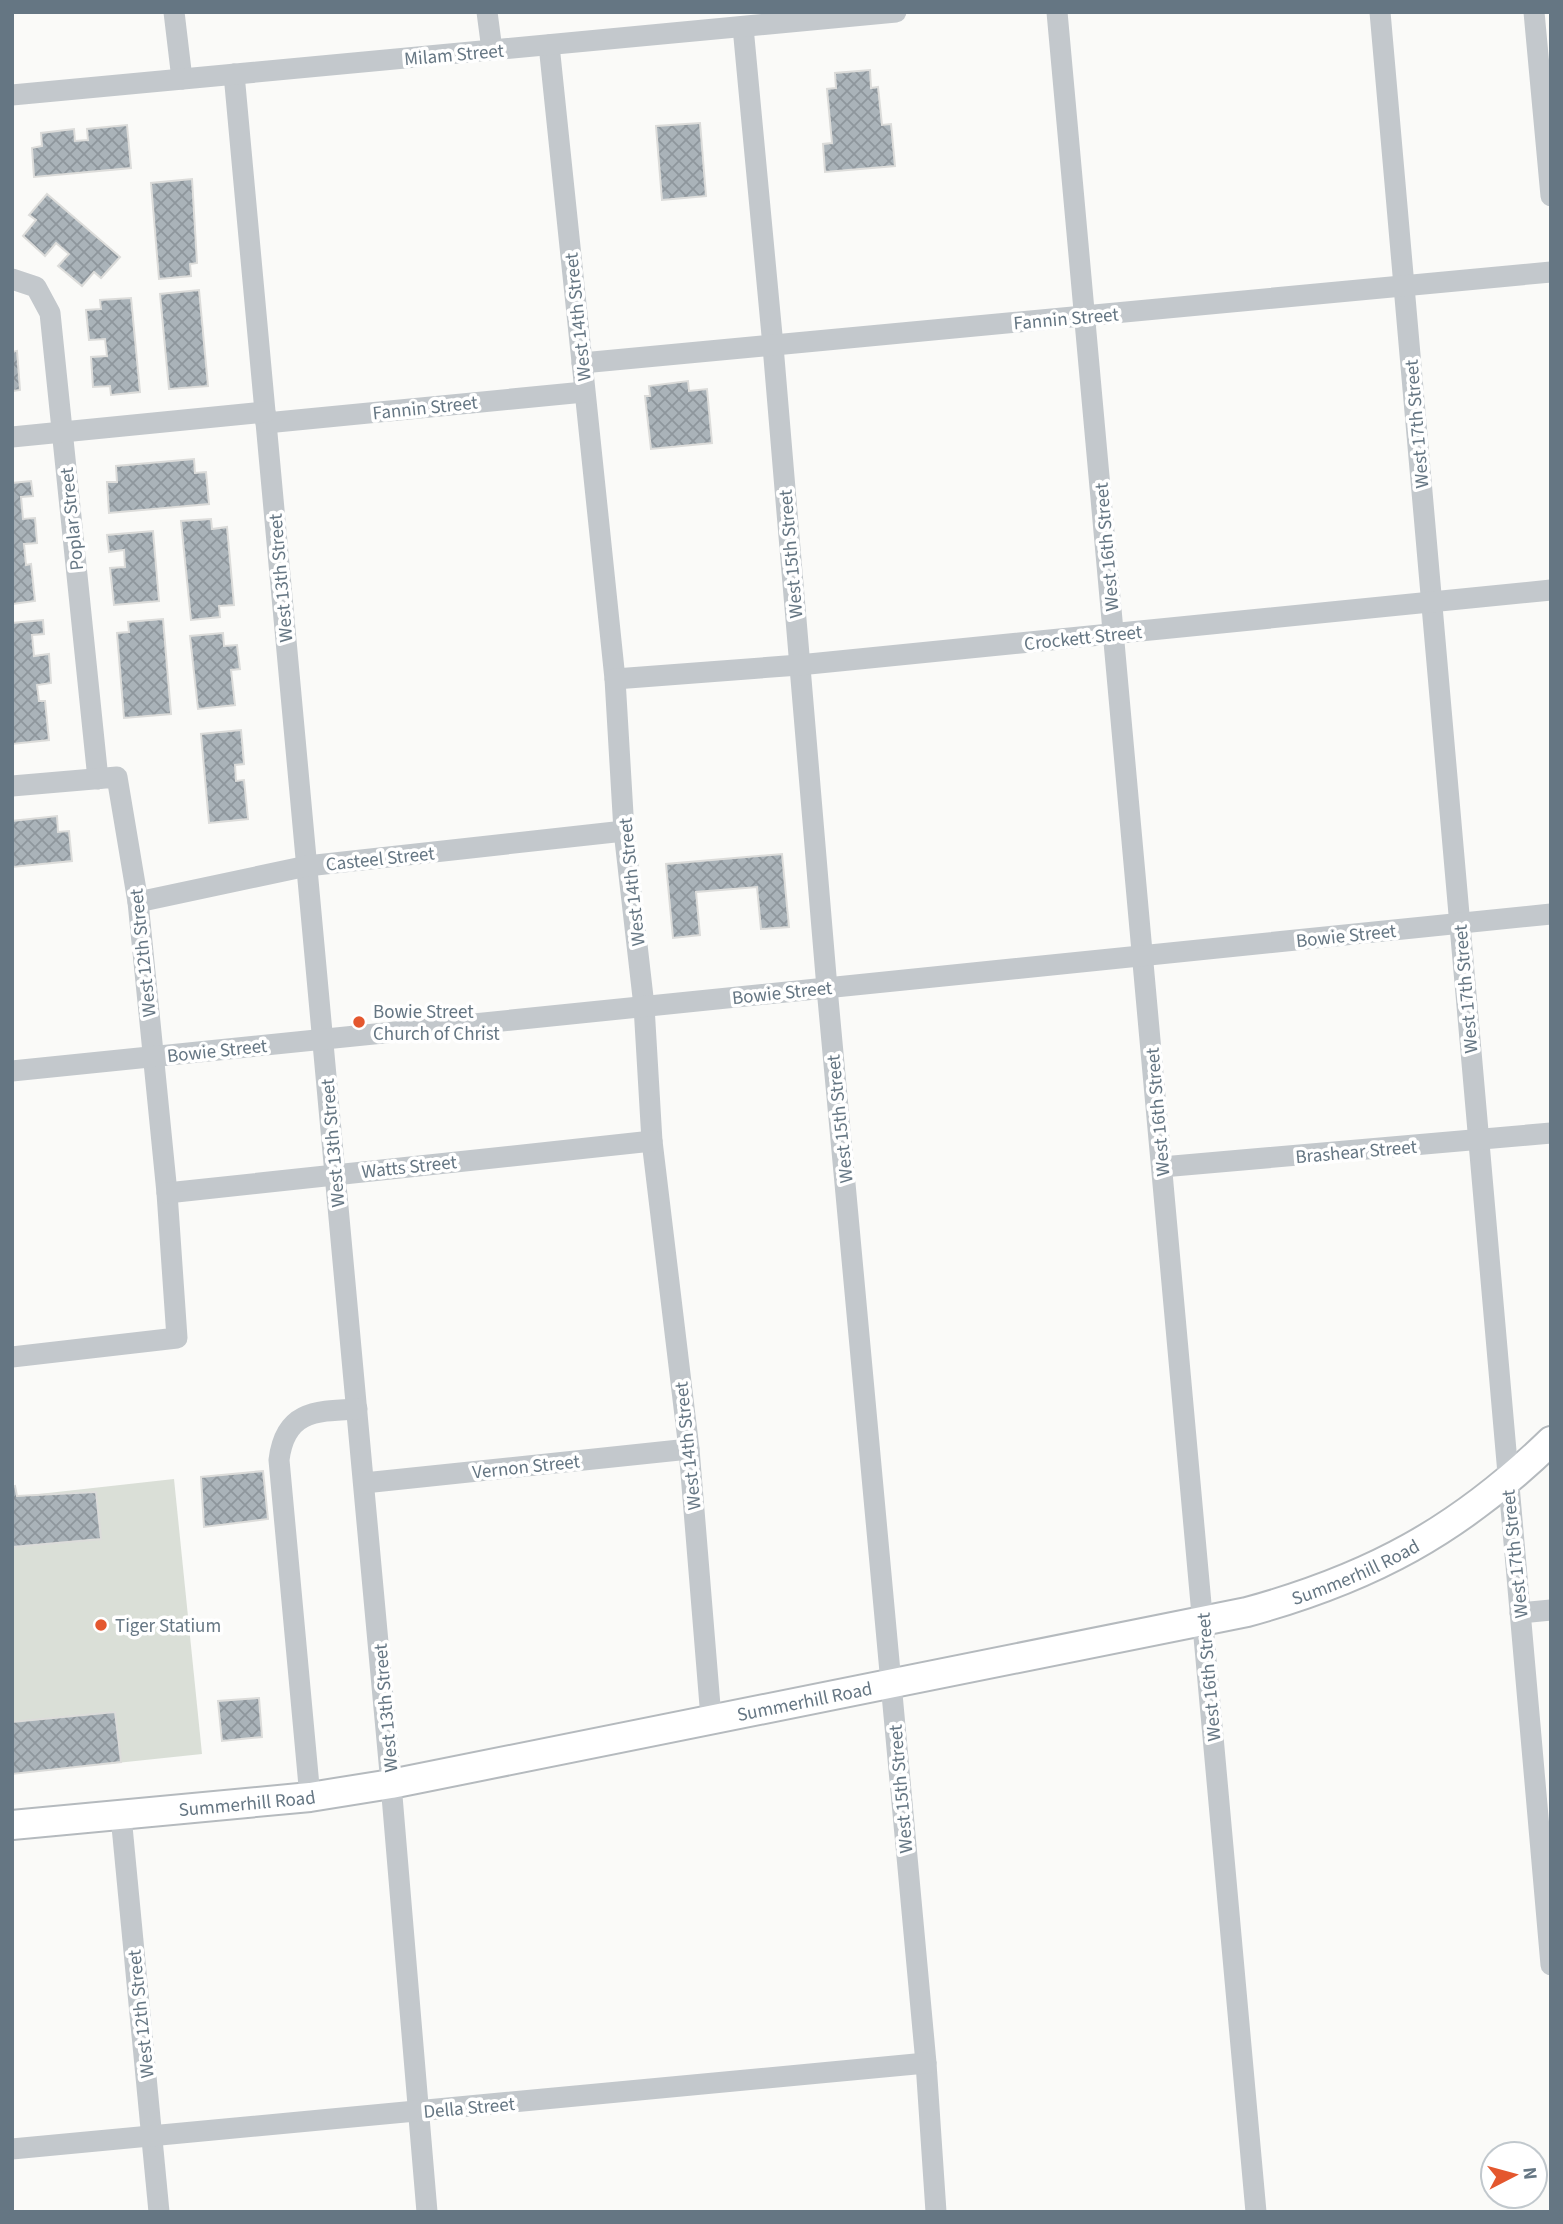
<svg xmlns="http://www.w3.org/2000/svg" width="1563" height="2224" font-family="'Source Sans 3',sans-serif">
<defs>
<pattern id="building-cross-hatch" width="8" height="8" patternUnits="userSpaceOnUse" patternTransform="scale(1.75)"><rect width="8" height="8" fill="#aab3b9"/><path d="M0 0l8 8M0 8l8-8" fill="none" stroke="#8e969c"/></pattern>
</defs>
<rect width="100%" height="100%" fill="#fafaf8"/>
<path fill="#dadfd7" d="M 174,1479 L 202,1754 L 12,1774 L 12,1497 Z"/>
<g fill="url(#building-cross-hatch)" stroke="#dcdcda" stroke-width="2">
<path d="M 870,70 L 871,88 L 878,87 L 882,125 L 891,124 L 895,166 L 825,172 L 823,144 L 832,143 L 827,89 L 836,88 L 835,73 Z"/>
<path d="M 700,123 L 706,196 L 662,200 L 656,126 Z"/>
<path d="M 127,125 L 131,168 L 34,177 L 32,148 L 42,146 L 41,133 L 74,129 L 75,141 L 88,140 L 87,129 Z"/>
<path d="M 192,179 L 197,263 L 190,264 L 191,276 L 159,279 L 151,183 Z"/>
<path d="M 47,194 L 120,257 L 101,278 L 94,272 L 82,286 L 58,266 L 69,254 L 56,243 L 45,256 L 23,236 L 36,220 L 29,215 Z"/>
<path d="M 199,290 L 208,386 L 169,389 L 160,294 Z"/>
<path d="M 131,298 L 140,392 L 111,395 L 110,386 L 93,387 L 91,357 L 107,356 L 105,339 L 89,340 L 86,310 L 101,309 L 100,300 Z"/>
<path d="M 17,351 L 20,390 L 12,391 L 12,352 Z"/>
<path d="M 688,381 L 689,391 L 707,389 L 712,443 L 651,449 L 645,396 L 650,396 L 649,386 Z"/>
<path d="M 194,459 L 195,473 L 206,472 L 209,504 L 109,513 L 107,482 L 117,482 L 116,466 Z"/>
<path d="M 31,481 L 33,496 L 21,497 L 23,519 L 35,518 L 37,543 L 24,544 L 26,565 L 31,564 L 35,601 L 12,604 L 12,483 Z"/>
<path d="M 211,519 L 212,529 L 227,527 L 234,605 L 219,606 L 220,617 L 191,620 L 181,521 Z"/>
<path d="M 153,531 L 159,601 L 114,605 L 110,568 L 125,567 L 124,550 L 109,552 L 107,535 Z"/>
<path d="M 163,619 L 171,714 L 124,718 L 117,633 L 129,632 L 128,622 Z"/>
<path d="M 43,620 L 44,634 L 32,635 L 34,656 L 49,654 L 51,683 L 37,685 L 39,701 L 45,701 L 49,740 L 12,744 L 12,623 Z"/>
<path d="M 223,633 L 224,646 L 237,645 L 240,669 L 231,670 L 235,705 L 198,709 L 190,636 Z"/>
<path d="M 241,730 L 244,764 L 235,765 L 236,781 L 244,780 L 248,819 L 209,823 L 201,734 Z"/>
<path d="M 57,816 L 58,832 L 69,831 L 72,861 L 12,867 L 12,821 Z"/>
<path d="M 782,854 L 789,927 L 761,929 L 757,887 L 696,892 L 700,935 L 673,938 L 666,864 Z"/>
<path d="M 263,1471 L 268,1519 L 204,1527 L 201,1477 Z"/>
<path d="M 15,1486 L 17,1496 L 96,1492 L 101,1539 L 12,1547 L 12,1487 Z"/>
<path d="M 259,1698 L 262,1737 L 222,1741 L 218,1701 Z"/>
<path d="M 115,1712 L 121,1762 L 12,1774 L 12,1722 Z"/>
</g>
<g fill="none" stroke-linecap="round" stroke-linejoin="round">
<defs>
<g id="major">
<path id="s1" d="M 12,1825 L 310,1797 L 391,1784 L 1247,1612 C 1371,1578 1458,1531 1551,1441"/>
</g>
</defs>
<use href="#major" stroke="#b5babe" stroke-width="32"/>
<g stroke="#c3c8cc" stroke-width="21">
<path d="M 174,12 L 182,79"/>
<path d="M 487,12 L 492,50"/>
<path d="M 1057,12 L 1256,2212"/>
<path d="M 1380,12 L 1551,1965"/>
<path d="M 1534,12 L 1551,196"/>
<path d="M 743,27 L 773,346 L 827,988 L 926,2063 L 936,2212"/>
<path d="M 549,45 L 615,679 L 624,831 L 644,1006 L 652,1141 L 689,1449 L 711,1718"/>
<path d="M 234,74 L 391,1784 L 427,2212"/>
<path d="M 12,95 L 896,12"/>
<path d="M 12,279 L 36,287 L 50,313 L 98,779"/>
<path d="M 582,363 L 1551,272"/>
<path d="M 266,423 L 584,392"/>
<path d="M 12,437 L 265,412"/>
<path d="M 615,679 L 799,665 L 1551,590"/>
<path d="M 12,786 L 117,777 L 138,902 L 167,1193 L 177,1338 L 12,1357"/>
<path d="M 138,902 L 307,866 L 624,831"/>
<path d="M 12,1071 L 1551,914"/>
<path d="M 1162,1167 L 1551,1133"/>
<path d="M 167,1193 L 652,1141"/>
<path d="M 364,1483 L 689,1449"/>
<path d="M 1520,1613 L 1551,1610"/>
<path d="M 310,1797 L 279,1460 C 285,1411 315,1411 357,1409"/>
<path d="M 121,1816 L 159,2212"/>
<path d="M 12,2149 L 926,2063"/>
</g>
<use href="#major" stroke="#fff" stroke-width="28"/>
</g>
<g fill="#e4572e" stroke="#fff" stroke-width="2.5">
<circle cx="359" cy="1022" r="7"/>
<circle cx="101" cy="1625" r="7"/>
</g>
<g text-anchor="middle" stroke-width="7" stroke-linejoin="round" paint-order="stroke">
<g font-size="19" fill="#657683" stroke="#fff">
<text transform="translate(454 54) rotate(-5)" y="7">Milam Street</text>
<text transform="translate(577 317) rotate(-96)" y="7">West 14th Street</text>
<text transform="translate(1066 318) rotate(-5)" y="7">Fannin Street</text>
<text transform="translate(425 407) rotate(-6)" y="7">Fannin Street</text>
<text transform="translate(1416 424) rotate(-95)" y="7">West 17th Street</text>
<text transform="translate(71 519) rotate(-96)" y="7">Poplar Street</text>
<text transform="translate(1106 547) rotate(-95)" y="7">West 16th Street</text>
<text transform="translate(790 554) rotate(-95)" y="7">West 15th Street</text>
<text transform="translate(280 578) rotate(-95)" y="7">West 13th Street</text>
<text transform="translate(1083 637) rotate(-6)" y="7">Crockett Street</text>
<text transform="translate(380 858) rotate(-6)" y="7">Casteel Street</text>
<text transform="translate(631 882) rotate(-96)" y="7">West 14th Street</text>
<text transform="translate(1346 935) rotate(-6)" y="7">Bowie Street</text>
<text transform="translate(142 953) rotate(-96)" y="7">West 12th Street</text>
<text transform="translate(1465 989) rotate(-95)" y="7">West 17th Street</text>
<text transform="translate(782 992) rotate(-6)" y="7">Bowie Street</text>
<text transform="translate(217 1050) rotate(-6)" y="7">Bowie Street</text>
<text transform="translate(1157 1112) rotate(-95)" y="7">West 16th Street</text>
<text transform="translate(839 1119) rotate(-96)" y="7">West 15th Street</text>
<text transform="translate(332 1143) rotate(-95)" y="7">West 13th Street</text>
<text transform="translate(1356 1151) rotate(-5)" y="7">Brashear Street</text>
<text transform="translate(409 1166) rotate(-6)" y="7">Watts Street</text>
<text transform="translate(687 1446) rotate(-96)" y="7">West 14th Street</text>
<text transform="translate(526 1466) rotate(-6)" y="7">Vernon Street</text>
<text transform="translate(1514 1554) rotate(-96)" y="7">West 17th Street</text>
<text dy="7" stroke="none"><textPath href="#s1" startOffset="1370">Summerhill Road</textPath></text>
<text transform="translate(1208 1677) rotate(-95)" y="7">West 16th Street</text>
<text dy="7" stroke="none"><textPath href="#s1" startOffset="803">Summerhill Road</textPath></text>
<text transform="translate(385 1708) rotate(-95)" y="7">West 13th Street</text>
<text transform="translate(900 1789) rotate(-95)" y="7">West 15th Street</text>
<text dy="7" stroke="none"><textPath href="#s1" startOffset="236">Summerhill Road</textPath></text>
<text transform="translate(140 2014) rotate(-96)" y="7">West 12th Street</text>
<text transform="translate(469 2107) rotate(-5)" y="7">Della Street</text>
</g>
<g font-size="19" fill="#657683" stroke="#fff" text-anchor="start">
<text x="373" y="1018">Bowie Street<tspan x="373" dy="22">Church of Christ</tspan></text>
<text x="115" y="1632">Tiger Statium</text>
</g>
</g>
<rect width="1563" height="2224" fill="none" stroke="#657683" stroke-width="28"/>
<g transform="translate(1514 2175) rotate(84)"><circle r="33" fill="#ffffff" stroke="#c1c8cd" stroke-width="2"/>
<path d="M0-5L12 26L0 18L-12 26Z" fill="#e4572e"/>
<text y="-10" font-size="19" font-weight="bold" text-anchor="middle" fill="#657683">N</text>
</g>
</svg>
